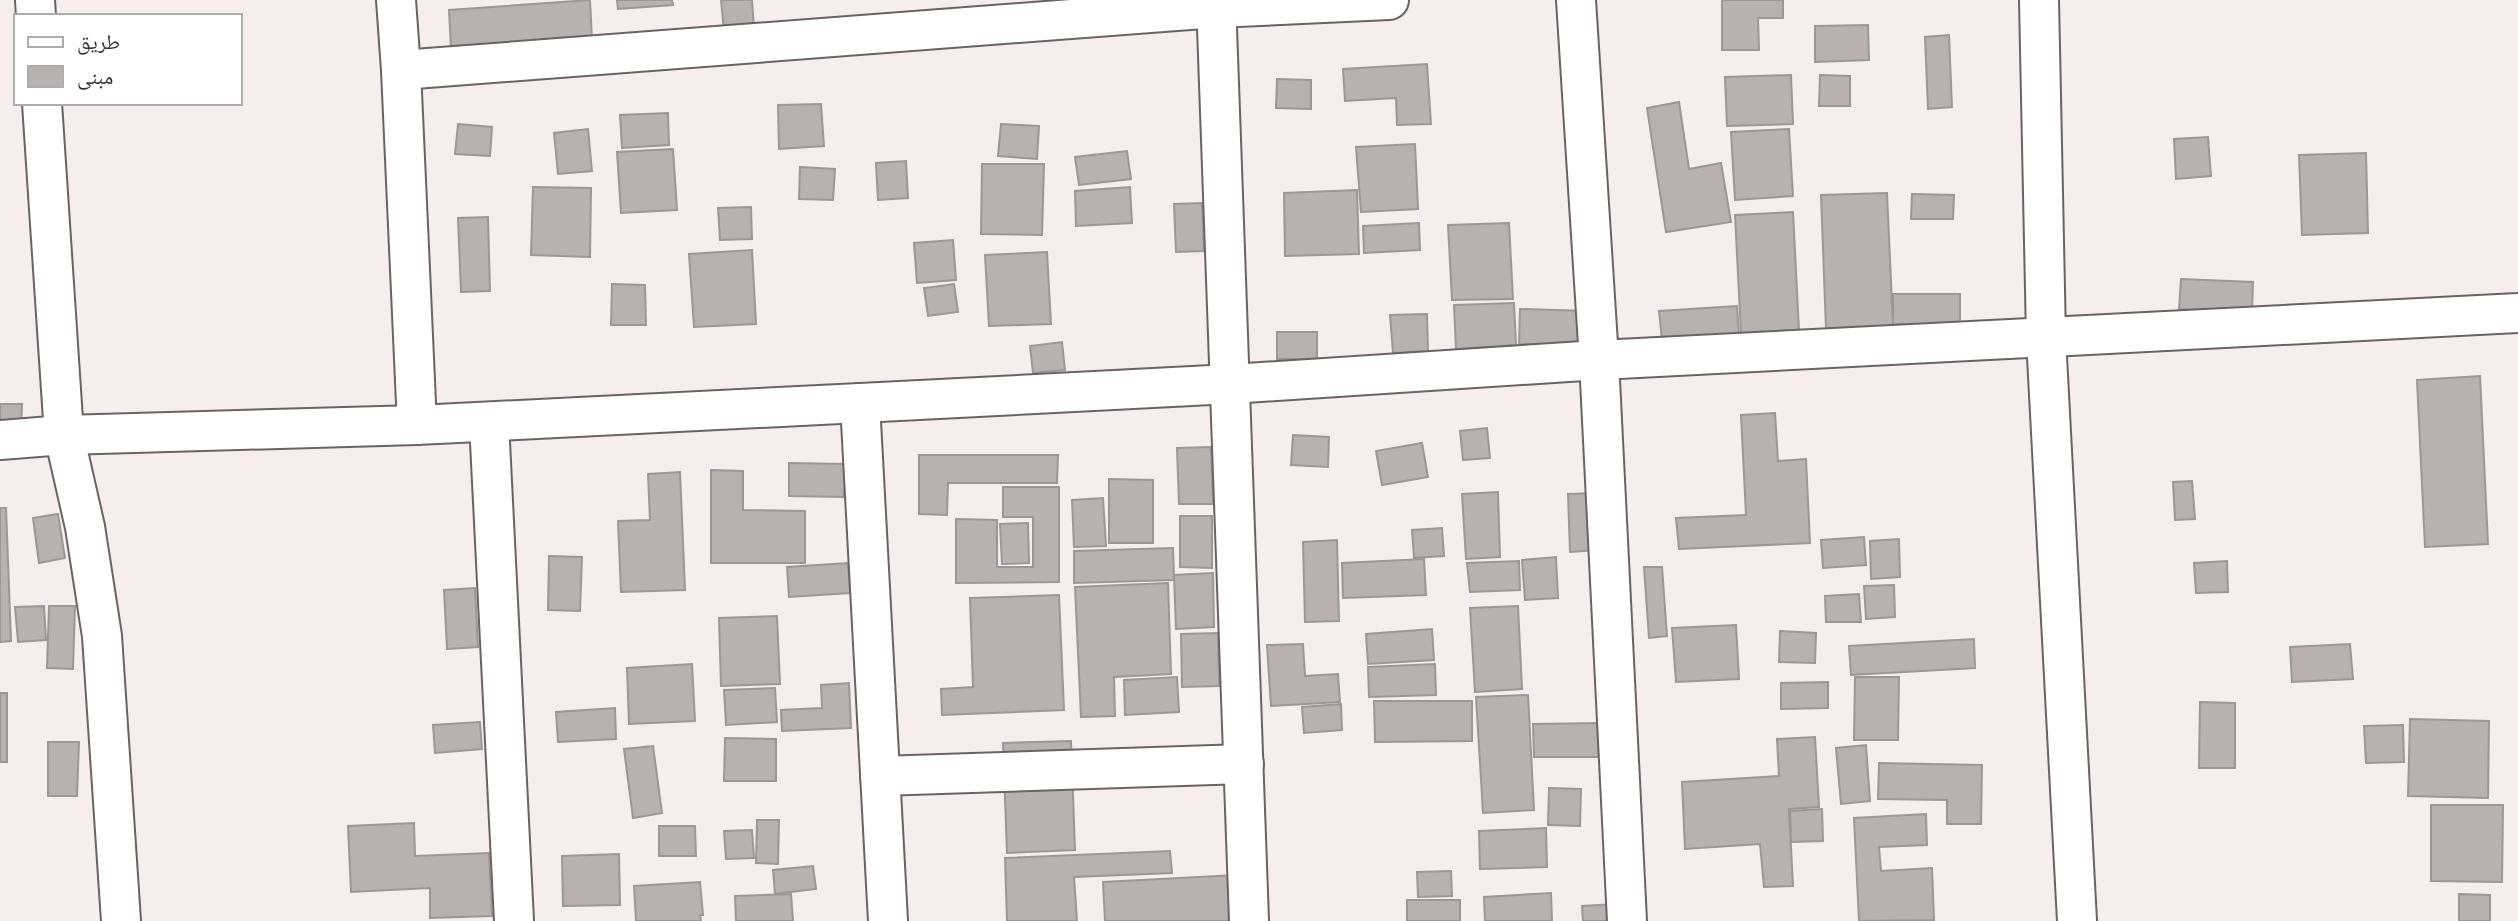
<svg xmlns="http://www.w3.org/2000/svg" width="2518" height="921" font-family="Barlow,'Noto Naskh Arabic',sans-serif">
<rect width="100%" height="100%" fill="#f5edee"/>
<g fill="#b8b1b2" stroke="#9d9697" stroke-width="2">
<path d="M 590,0 L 592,40 L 451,49 L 449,10 Z"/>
<path d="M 617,0 L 672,0 L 673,5 L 618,9 Z"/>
<path d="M 721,0 L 752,0 L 754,29 L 724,31 Z"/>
<path d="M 1722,0 L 1783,0 L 1783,18 L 1758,18 L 1759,50 L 1722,50 Z"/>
<path d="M 1868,25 L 1869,60 L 1815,62 L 1815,26 Z"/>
<path d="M 1949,35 L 1952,107 L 1928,109 L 1925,37 Z"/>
<path d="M 1427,64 L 1431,124 L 1397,125 L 1396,98 L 1345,101 L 1343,69 Z"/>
<path d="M 1791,75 L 1793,124 L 1727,126 L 1725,77 Z"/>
<path d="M 1820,75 L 1850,76 L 1850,106 L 1819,106 Z"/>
<path d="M 1277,79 L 1311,80 L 1311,109 L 1276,108 Z"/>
<path d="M 1679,102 L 1689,169 L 1721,163 L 1731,222 L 1666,232 L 1647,108 Z"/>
<path d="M 821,104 L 824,146 L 779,149 L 778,105 Z"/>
<path d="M 668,113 L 669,145 L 622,148 L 620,115 Z"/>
<path d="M 458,124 L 492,127 L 490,156 L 455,154 Z"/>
<path d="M 1001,124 L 1039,126 L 1037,159 L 998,156 Z"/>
<path d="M 588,129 L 592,171 L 558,174 L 554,133 Z"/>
<path d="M 1789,129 L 1793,196 L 1735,200 L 1731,132 Z"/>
<path d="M 2208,137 L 2211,176 L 2176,179 L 2174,139 Z"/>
<path d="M 1415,144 L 1418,209 L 1361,212 L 1356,147 Z"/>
<path d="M 673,149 L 677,210 L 621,213 L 617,152 Z"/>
<path d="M 1127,151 L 1131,179 L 1079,185 L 1075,157 Z"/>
<path d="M 2366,153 L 2368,233 L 2302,235 L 2299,155 Z"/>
<path d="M 906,161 L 908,198 L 878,200 L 876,163 Z"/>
<path d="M 982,164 L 1044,164 L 1042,235 L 981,234 Z"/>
<path d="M 800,167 L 835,169 L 833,200 L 799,199 Z"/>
<path d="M 533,187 L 591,188 L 590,257 L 531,255 Z"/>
<path d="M 1130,187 L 1132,223 L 1076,226 L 1075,191 Z"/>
<path d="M 1357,190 L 1359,254 L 1285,256 L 1284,193 Z"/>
<path d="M 1887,193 L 1893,326 L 1826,329 L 1821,195 Z"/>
<path d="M 1912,194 L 1954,195 L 1953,219 L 1911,219 Z"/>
<path d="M 1202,203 L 1204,251 L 1176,252 L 1174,204 Z"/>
<path d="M 751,207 L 752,239 L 720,240 L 718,208 Z"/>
<path d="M 1793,212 L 1799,331 L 1741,333 L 1735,215 Z"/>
<path d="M 488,217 L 490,291 L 461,292 L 458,218 Z"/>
<path d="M 1419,223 L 1420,250 L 1364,253 L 1363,226 Z"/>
<path d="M 1509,223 L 1513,299 L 1452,300 L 1448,225 Z"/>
<path d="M 953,240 L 956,280 L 917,283 L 914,243 Z"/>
<path d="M 752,250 L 756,324 L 694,327 L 689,254 Z"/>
<path d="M 1047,252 L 1051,324 L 989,326 L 985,255 Z"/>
<path d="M 2181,279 L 2253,282 L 2252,312 L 2179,309 Z"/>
<path d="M 612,284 L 645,285 L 646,325 L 611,325 Z"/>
<path d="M 954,284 L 958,312 L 928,316 L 924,288 Z"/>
<path d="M 1893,294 L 1960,294 L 1960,325 L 1893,324 Z"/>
<path d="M 1514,303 L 1516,345 L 1456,349 L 1454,305 Z"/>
<path d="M 1737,306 L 1739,335 L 1662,340 L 1659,311 Z"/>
<path d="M 1520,309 L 1587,311 L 1586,346 L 1519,344 Z"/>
<path d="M 1427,314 L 1428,351 L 1393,353 L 1390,315 Z"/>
<rect x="1277" y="332" width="40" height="27"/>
<path d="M 1062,342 L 1065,370 L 1033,373 L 1030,346 Z"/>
<path d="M 2480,376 L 2488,544 L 2425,547 L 2417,380 Z"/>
<path d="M 0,404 L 22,404 L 21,432 L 0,431 Z"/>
<path d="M 1775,413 L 1778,461 L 1806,459 L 1810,543 L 1679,549 L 1676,518 L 1746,515 L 1741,415 Z"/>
<path d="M 1487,428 L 1490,458 L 1463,460 L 1460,431 Z"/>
<path d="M 1293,435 L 1329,437 L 1328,467 L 1291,465 Z"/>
<path d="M 1422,443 L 1428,477 L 1382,485 L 1376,451 Z"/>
<path d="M 1211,447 L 1213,504 L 1179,504 L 1177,448 Z"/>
<path d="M 919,455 L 1058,455 L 1057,483 L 948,483 L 947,515 L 919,514 Z"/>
<path d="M 789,463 L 845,464 L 844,497 L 789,496 Z"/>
<path d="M 711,470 L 743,471 L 743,510 L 805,511 L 805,563 L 711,563 Z"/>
<path d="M 680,472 L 685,590 L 621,592 L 618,521 L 650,520 L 648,474 Z"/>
<path d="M 1109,479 L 1153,480 L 1153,543 L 1109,543 Z"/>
<path d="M 2192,481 L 2195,519 L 2175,520 L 2173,482 Z"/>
<path d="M 1003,487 L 1059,487 L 1059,582 L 956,583 L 956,519 L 997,520 L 997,567 L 1033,567 L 1033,517 L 1003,517 Z"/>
<path d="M 1498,492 L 1500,557 L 1466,559 L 1462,494 Z"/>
<path d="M 1596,493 L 1598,550 L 1570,552 L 1568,494 Z"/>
<path d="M 1103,498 L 1106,546 L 1074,547 L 1072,500 Z"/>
<path d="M 0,508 L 6,508 L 11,641 L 0,642 Z"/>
<path d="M 58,514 L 65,558 L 39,563 L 33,518 Z"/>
<path d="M 1180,516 L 1212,516 L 1212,568 L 1180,567 Z"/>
<path d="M 1028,523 L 1029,563 L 1002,564 L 1000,524 Z"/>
<path d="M 1442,528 L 1444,556 L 1414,558 L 1412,530 Z"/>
<path d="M 1864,537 L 1866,565 L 1823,568 L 1821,540 Z"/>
<path d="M 1899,539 L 1900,577 L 1871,579 L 1870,541 Z"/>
<path d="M 1337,540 L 1339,621 L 1305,622 L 1303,542 Z"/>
<path d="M 1173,548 L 1174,580 L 1074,583 L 1074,551 Z"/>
<path d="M 549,556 L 582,557 L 580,611 L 548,610 Z"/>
<path d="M 1556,557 L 1558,598 L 1525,600 L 1522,560 Z"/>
<path d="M 1424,559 L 1426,595 L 1343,598 L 1342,563 Z"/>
<path d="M 1519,561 L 1520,590 L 1470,592 L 1467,563 Z"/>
<path d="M 2227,561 L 2228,592 L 2196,593 L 2194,563 Z"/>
<path d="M 848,563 L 850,593 L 789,597 L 787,567 Z"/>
<path d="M 1644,567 L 1662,567 L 1667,636 L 1649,638 Z"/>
<path d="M 1213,573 L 1214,627 L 1176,629 L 1174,575 Z"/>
<path d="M 1168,583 L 1171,674 L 1114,677 L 1115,716 L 1081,717 L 1075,587 Z"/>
<path d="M 1894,585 L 1895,617 L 1866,619 L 1864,586 Z"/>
<path d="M 475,588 L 478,647 L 447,649 L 444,590 Z"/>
<path d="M 1859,594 L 1861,622 L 1826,622 L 1825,596 Z"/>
<path d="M 1059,595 L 1064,710 L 942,715 L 941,689 L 973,687 L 970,598 Z"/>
<path d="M 44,606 L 46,640 L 18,642 L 15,607 Z"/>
<path d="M 49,606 L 75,606 L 73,669 L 47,668 Z"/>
<path d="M 1518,606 L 1522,689 L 1475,692 L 1470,608 Z"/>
<path d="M 777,616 L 780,684 L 721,686 L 719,618 Z"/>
<path d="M 1736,625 L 1739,679 L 1676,682 L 1672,628 Z"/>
<path d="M 1432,629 L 1434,660 L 1368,664 L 1366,634 Z"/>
<path d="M 1780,631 L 1816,633 L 1815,663 L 1779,662 Z"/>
<path d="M 1218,633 L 1219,686 L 1182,687 L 1181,634 Z"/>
<path d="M 1974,639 L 1975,668 L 1851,675 L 1849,646 Z"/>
<path d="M 1303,644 L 1305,676 L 1338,674 L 1340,702 L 1271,706 L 1267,645 Z"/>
<path d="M 2350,644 L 2353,679 L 2292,682 L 2290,647 Z"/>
<path d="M 692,664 L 695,721 L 629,724 L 627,668 Z"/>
<path d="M 1435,664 L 1436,695 L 1369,697 L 1368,667 Z"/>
<path d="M 1177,677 L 1179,712 L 1125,715 L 1124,680 Z"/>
<path d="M 1855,677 L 1899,677 L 1898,740 L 1854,740 Z"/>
<path d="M 1828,682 L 1828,708 L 1781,709 L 1781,683 Z"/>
<path d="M 849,683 L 851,728 L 782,731 L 781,710 L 822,708 L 821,685 Z"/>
<path d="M 775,688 L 777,722 L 726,725 L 724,690 Z"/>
<rect x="0" y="693" width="7" height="69"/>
<path d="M 1528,695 L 1534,810 L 1483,813 L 1476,697 Z"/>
<path d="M 1374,701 L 1472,701 L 1472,741 L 1375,742 Z"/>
<path d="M 2200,702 L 2235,703 L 2235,768 L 2199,768 Z"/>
<path d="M 1341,704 L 1342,730 L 1304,733 L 1302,707 Z"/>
<path d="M 615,708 L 616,739 L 558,742 L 556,712 Z"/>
<path d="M 2410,719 L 2489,721 L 2488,798 L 2408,796 Z"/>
<path d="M 480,722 L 482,749 L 435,753 L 433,725 Z"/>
<path d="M 1600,723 L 1600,757 L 1534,757 L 1533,724 Z"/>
<path d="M 2403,725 L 2404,762 L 2366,763 L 2364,726 Z"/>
<path d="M 1815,737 L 1819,807 L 1789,809 L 1793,886 L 1764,887 L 1760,844 L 1685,849 L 1682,782 L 1779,776 L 1777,739 Z"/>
<path d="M 725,738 L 776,739 L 776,781 L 724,781 Z"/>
<path d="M 1071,741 L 1075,850 L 1007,853 L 1003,743 Z"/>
<path d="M 48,742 L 79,742 L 77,796 L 48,796 Z"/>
<path d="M 1866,745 L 1870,801 L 1841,804 L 1836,748 Z"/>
<path d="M 653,746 L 662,813 L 633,818 L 624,749 Z"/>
<path d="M 1879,763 L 1982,765 L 1981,824 L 1947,824 L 1947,800 L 1878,799 Z"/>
<path d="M 1549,788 L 1581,789 L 1580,826 L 1548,825 Z"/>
<path d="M 2431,805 L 2503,805 L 2502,882 L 2431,881 Z"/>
<path d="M 1822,809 L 1823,841 L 1791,842 L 1790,811 Z"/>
<path d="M 1926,814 L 1927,845 L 1879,847 L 1881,871 L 1932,868 L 1934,920 L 1859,921 L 1854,818 Z"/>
<path d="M 757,820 L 779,820 L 778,864 L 756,863 Z"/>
<path d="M 414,823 L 415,856 L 489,853 L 492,916 L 430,918 L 430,888 L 351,892 L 348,826 Z"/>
<path d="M 659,826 L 695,826 L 696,856 L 659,856 Z"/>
<path d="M 1546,828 L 1547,867 L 1480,869 L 1479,831 Z"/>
<path d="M 752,830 L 754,858 L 726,859 L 724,831 Z"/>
<path d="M 1170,851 L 1172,873 L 1074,877 L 1077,921 L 1007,921 L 1005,858 Z"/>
<path d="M 619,854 L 620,905 L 563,906 L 562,856 Z"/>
<path d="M 813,866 L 816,889 L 775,894 L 773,870 Z"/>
<path d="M 1451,871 L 1452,896 L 1418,897 L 1417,872 Z"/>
<path d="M 1236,875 L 1239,921 L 1105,921 L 1103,882 Z"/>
<path d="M 700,882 L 703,915 L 700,915 L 701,921 L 636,921 L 634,886 Z"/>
<path d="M 1551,893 L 1552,921 L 1485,921 L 1484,897 Z"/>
<path d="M 791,894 L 793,921 L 736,921 L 735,896 Z"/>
<path d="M 2459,894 L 2490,895 L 2490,921 L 2459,921 Z"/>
<rect x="1407" y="900" width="53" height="21"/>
<path d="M 1615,904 L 1615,921 L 1583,921 L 1582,906 Z"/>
</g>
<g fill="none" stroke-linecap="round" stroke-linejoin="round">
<defs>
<g id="minor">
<path d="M 35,0 L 36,16"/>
<path d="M 396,0 L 401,70"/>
<path d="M 1216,0 L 1249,921"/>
<path d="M 1576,0 L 1599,360 L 1627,921"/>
<path d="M 2039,0 L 2046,338 L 2077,921"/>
<path d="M 42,103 L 64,435 L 85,527 L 102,636 L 121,921"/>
<path d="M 860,403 L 888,921"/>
<path d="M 489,422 L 514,921"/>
<path d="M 417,425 L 401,70 L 1216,8 L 1389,0"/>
<path d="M 0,440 L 64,435 L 417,425 L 860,403 L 1231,384 L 1599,360 L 2518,313"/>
<path d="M 880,776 L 1244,764"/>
</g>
</defs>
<use href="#minor" stroke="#6a6364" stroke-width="42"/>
<use href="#minor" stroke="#fff" stroke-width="38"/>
</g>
<rect x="14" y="14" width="228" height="91" fill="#ffffff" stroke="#aeadad" stroke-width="2"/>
<rect x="28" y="37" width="35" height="10" fill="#ffffff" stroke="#aeadad" stroke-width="2"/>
<text x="77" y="49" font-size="21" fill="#343131">طريق</text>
<rect x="28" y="66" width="35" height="21" fill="#b8b1b2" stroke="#aeadad" stroke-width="2"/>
<text x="77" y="84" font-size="21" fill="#343131">مبنى</text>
</svg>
